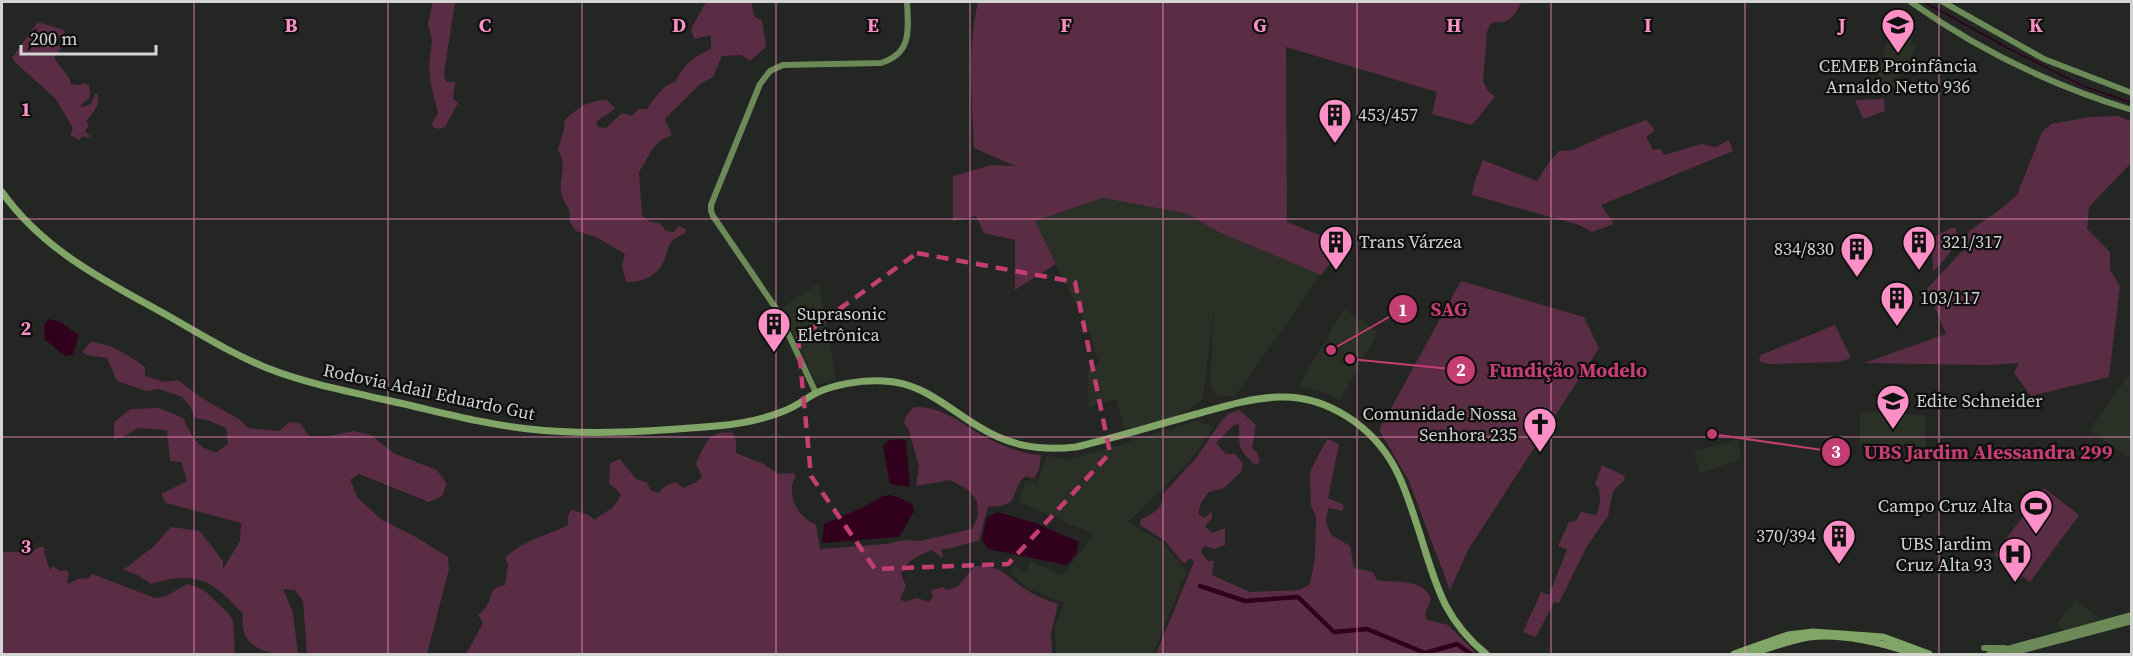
<svg xmlns="http://www.w3.org/2000/svg" width="2133" height="656" font-family="'Source Serif 4',serif">
<rect width="100%" height="100%" fill="#232622"/>
<g fill="#2b3027">
<path d="M 1897,15 L 1915,27 L 1911,43 L 1915,45 L 1908,69 L 1902,68 L 1898,87 L 1881,87 L 1877,84 L 1876,81 L 1888,39 L 1885,29 Z"/>
<path d="M 1102,198 L 1185,213 L 1219,232 L 1321,275 L 1235,396 L 1218,396 L 1210,384 L 1214,305 L 1203,399 L 1184,413 L 1125,431 L 1116,399 L 1089,407 L 1087,370 L 1099,364 L 1090,334 L 1035,221 Z"/>
<path d="M 819,283 L 836,380 L 817,384 L 781,309 Z"/>
<path d="M 1344,309 L 1378,332 L 1340,400 L 1320,391 L 1298,387 Z"/>
<path d="M 2131,372 L 2132,458 L 2130,458 L 2089,430 Z"/>
<path d="M 1860,412 L 1925,415 L 1926,447 L 1860,449 Z"/>
<path d="M 1196,421 L 1214,427 L 1186,466 L 1128,522 L 1161,541 L 1187,571 L 1153,654 L 1056,654 L 1055,625 L 1064,603 L 1029,589 L 1011,574 L 1013,566 L 1026,572 L 1030,561 L 1063,575 L 1094,534 L 1018,502 L 1026,480 L 1037,484 L 1047,456 L 1070,460 Z"/>
<path d="M 1737,439 L 1741,453 L 1738,460 L 1700,473 L 1694,452 Z"/>
<path d="M 2076,600 L 2098,618 L 2097,622 L 2065,630 L 2056,625 Z"/>
</g>
<g fill="#5b2d45">
<path d="M 433,2 L 455,2 L 444,73 L 445,80 L 448,82 L 455,82 L 453,99 L 458,103 L 445,127 L 439,129 L 431,126 L 438,113 L 431,85 L 429,65 L 432,40 L 428,24 Z"/>
<path d="M 706,2 L 751,2 L 754,16 L 762,21 L 766,47 L 750,61 L 741,55 L 722,56 L 713,77 L 699,85 L 665,119 L 672,135 L 661,140 L 653,148 L 639,172 L 642,216 L 650,222 L 659,223 L 666,231 L 674,232 L 679,226 L 686,229 L 685,233 C 681,235 675,238 672,241 C 667,247 667,256 663,263 C 656,277 640,283 626,282 L 622,265 L 625,254 L 596,237 L 576,231 L 570,222 C 571,203 563,206 561,191 C 559,175 568,167 558,150 L 565,125 L 564,121 C 579,107 586,101 607,100 L 615,108 C 610,115 600,116 596,124 L 598,127 L 606,128 L 622,113 L 631,116 L 639,109 L 647,109 C 656,97 661,86 676,81 C 682,65 697,55 711,49 L 711,35 L 694,39 L 691,29 Z"/>
<path d="M 978,2 L 1522,2 C 1518,8 1514,18 1506,21 C 1494,25 1492,17 1487,32 L 1483,81 L 1488,91 L 1495,97 L 1472,125 L 1432,114 L 1437,92 L 1286,47 L 1287,222 L 1344,245 L 1321,275 L 1219,232 L 1185,213 L 1102,198 L 1035,221 L 1056,264 L 1015,290 L 1015,240 L 984,233 L 976,216 L 953,221 L 953,176 L 992,165 L 1015,166 L 974,148 C 972,100 967,50 978,2 Z"/>
<path d="M 38,22 L 64,30 L 65,33 L 55,43 L 56,47 L 61,43 L 63,46 L 54,58 L 69,78 L 71,84 L 78,85 L 86,83 L 89,86 L 90,97 L 80,106 L 83,107 L 91,104 L 95,94 L 98,95 C 100,105 92,115 86,121 L 89,125 L 85,131 L 90,136 L 88,138 L 83,136 L 79,140 L 70,135 L 73,128 L 55,98 L 19,66 L 12,58 Z"/>
<path d="M 1884,99 L 1885,111 L 1863,119 L 1855,100 Z"/>
<path d="M 2118,116 L 2131,121 L 2131,163 L 2089,207 L 2087,229 L 2110,252 L 2110,270 L 2120,286 L 2109,377 L 2031,396 L 2014,373 L 2019,363 L 1986,365 L 1864,363 L 1946,334 L 1927,289 L 1963,250 L 1969,231 L 1997,212 L 2017,195 L 2042,132 L 2051,124 L 2090,117 Z"/>
<path d="M 1646,120 L 1655,130 L 1646,137 L 1653,150 L 1661,149 L 1664,155 L 1701,144 L 1716,147 L 1729,140 L 1733,151 L 1601,205 L 1614,224 L 1592,232 L 1579,225 L 1472,195 L 1474,183 L 1483,160 L 1537,181 L 1549,162 L 1559,151 L 1573,150 L 1606,135 Z"/>
<path d="M 1951,228 L 1956,228 C 1961,246 1943,260 1933,272 L 1932,238 Z"/>
<path d="M 1461,281 L 1584,317 L 1599,348 L 1468,550 L 1450,590 L 1408,479 L 1379,430 Z"/>
<path d="M 1835,325 L 1851,358 L 1839,362 L 1769,364 L 1761,362 L 1759,359 L 1761,355 Z"/>
<path d="M 91,342 C 112,344 127,354 145,367 L 145,376 L 164,382 L 178,380 L 200,397 L 239,419 L 248,428 L 279,431 L 290,422 L 300,423 L 309,436 L 327,436 L 354,431 L 371,435 L 393,453 L 437,470 L 447,484 L 442,496 L 429,502 L 359,474 L 350,480 L 358,498 L 382,520 L 416,537 L 448,557 L 449,569 L 427,654 L 307,654 L 303,601 L 295,590 L 283,589 L 293,613 L 298,654 C 278,655 247,653 243,628 C 242,624 243,618 243,614 C 213,580 196,570 151,584 L 138,575 L 123,570 L 153,547 L 171,527 L 200,531 L 223,561 L 223,569 L 240,541 L 241,523 L 166,503 L 161,494 L 187,481 L 181,462 L 170,461 L 167,430 L 138,428 L 123,437 L 114,439 L 114,422 L 131,409 L 159,408 L 183,418 C 191,434 197,450 217,452 L 228,444 L 226,428 L 207,420 L 195,418 L 190,406 L 182,397 L 159,389 L 146,391 L 117,381 L 107,358 L 87,355 L 82,352 Z"/>
<path d="M 914,407 C 938,406 956,419 975,431 C 993,442 1020,454 1041,455 L 1039,469 L 1034,479 L 1026,476 L 1021,480 L 1011,502 L 1001,506 L 988,507 L 979,540 L 952,548 L 941,549 L 943,555 L 942,558 L 932,550 C 919,555 907,560 901,574 L 906,586 L 900,599 L 905,602 L 917,598 L 929,602 L 933,597 L 931,590 L 943,587 L 948,590 L 958,586 L 975,566 C 1003,567 1002,572 1022,587 C 1033,595 1046,600 1058,604 L 1051,634 L 1052,654 L 466,654 L 483,623 L 478,615 C 481,612 484,610 486,607 C 494,596 487,588 505,585 L 508,564 L 505,558 C 523,540 546,536 568,525 L 568,516 L 571,510 L 587,514 L 595,520 C 608,508 612,514 621,494 L 609,483 L 610,463 L 620,459 L 636,479 L 647,482 L 650,490 L 658,493 L 667,485 L 676,482 L 683,488 L 695,483 L 702,477 L 696,464 C 705,444 709,429 733,433 L 736,442 L 736,453 L 764,464 L 778,474 L 793,473 L 796,475 C 785,495 797,516 816,525 L 820,549 L 886,544 L 904,540 L 920,541 L 972,529 L 978,516 L 977,502 L 970,491 L 950,480 L 916,486 L 919,466 L 908,428 L 904,423 L 906,416 Z"/>
<path d="M 1239,410 L 1256,425 L 1252,448 L 1258,454 L 1260,463 L 1254,464 C 1236,446 1240,447 1239,424 L 1234,425 L 1216,443 L 1226,454 L 1235,454 L 1243,463 L 1241,472 L 1224,488 L 1209,492 L 1201,503 L 1198,514 L 1205,518 L 1212,511 L 1212,518 L 1205,526 L 1212,533 L 1225,528 L 1225,545 L 1214,549 L 1204,546 L 1201,552 L 1208,561 L 1214,561 L 1212,575 L 1250,592 L 1300,590 L 1310,584 L 1315,557 L 1316,516 L 1311,506 L 1310,472 L 1327,439 L 1339,444 L 1328,498 L 1344,505 L 1342,511 L 1328,508 L 1326,522 L 1331,535 L 1350,546 L 1354,568 L 1373,572 L 1377,580 C 1394,583 1424,578 1431,599 L 1425,614 L 1427,620 L 1448,625 L 1475,652 L 1467,654 L 1156,654 L 1194,562 L 1191,559 L 1188,559 L 1186,563 L 1183,563 L 1165,541 L 1140,525 L 1141,519 C 1153,514 1164,508 1163,494 L 1196,458 L 1223,419 L 1230,413 Z"/>
<path d="M 1602,465 L 1625,476 L 1624,480 L 1613,491 L 1608,516 L 1587,546 L 1559,603 L 1554,602 L 1536,637 L 1523,632 L 1541,592 L 1549,595 L 1567,550 L 1558,546 L 1569,522 L 1576,521 L 1581,512 L 1597,515 L 1600,501 L 1599,488 L 1595,484 Z"/>
<path d="M 2044,488 L 2079,515 L 2030,582 L 1994,555 Z"/>
<path d="M 39,547 L 43,547 L 45,549 L 44,553 L 50,570 L 53,566 L 60,571 L 67,570 L 69,574 L 67,582 L 69,584 L 77,579 L 89,578 L 92,574 L 155,598 L 164,597 L 188,584 L 204,590 L 230,615 L 233,621 L 235,651 L 232,654 L 2,654 L 2,552 L 30,552 Z"/>
</g>
<g fill="#30001c">
<path d="M 49,319 L 60,322 L 79,335 L 73,354 L 66,356 C 58,352 53,344 45,340 L 44,325 Z"/>
<path d="M 902,439 L 906,441 L 910,487 L 890,484 L 883,446 L 889,440 Z"/>
<path d="M 889,495 L 898,497 L 912,504 L 914,511 L 899,537 L 822,543 L 824,524 L 862,508 L 881,497 Z"/>
<path d="M 997,512 L 1035,523 L 1079,542 L 1076,554 L 1067,565 L 988,549 L 982,540 L 986,518 Z"/>
</g>
<g fill="none" stroke-linecap="round" stroke-linejoin="round">
<path stroke="#30001c" stroke-width="1.5" d="M 1924,2 L 2006,47 L 2083,86 L 2132,103"/>
<path stroke="#30001c" stroke-width="4.5" d="M 1200,586 L 1245,601 L 1298,597 L 1334,632 L 1367,629 L 1425,653 L 1457,644 L 1471,654"/>
<g stroke="#6c8958" stroke-width="6">
<path d="M 1911,2 C 1977,49 2053,86 2132,110"/>
<path d="M 1943,2 L 2044,59 L 2132,93"/>
<path d="M 816,393 L 777,310 L 713,216 L 711,211 L 711,205 L 760,84 L 770,71 L 783,65 L 881,63 C 913,53 908,29 907,2"/>
<path d="M 1984,648 L 2005,648"/>
<path d="M 1989,654 L 2132,615"/>
<path d="M 2008,654 L 2132,621"/>
</g>
<g stroke="#80a566" stroke-width="7">
<path d="M 2,192 C 40,246 97,277 154,308 C 191,328 227,352 267,368 C 305,383 346,391 386,400 C 433,410 481,424 529,429 C 590,436 654,431 716,426 C 739,424 762,420 784,411 C 795,407 804,400 814,394 C 834,384 861,380 883,381 C 921,382 945,406 976,425 C 1009,446 1038,451 1076,447 C 1113,438 1149,427 1186,417 C 1216,409 1247,398 1279,397 C 1327,395 1374,427 1396,470 C 1405,487 1411,507 1417,525 C 1435,579 1440,616 1486,654"/>
<path d="M 1734,654 L 1788,635 L 1813,632 L 1883,637 L 1929,654"/>
<path d="M 1751,654 C 1769,648 1790,640 1809,637 C 1842,633 1884,643 1914,654"/>
</g>
</g>
<path fill="none" stroke="#c53e73" stroke-width="4.5" stroke-dasharray="12 8" stroke-linejoin="round" d="M 917,253 L 1075,282 L 1110,453 L 1008,564 L 875,569 L 811,476 L 798,339 Z"/>
<path fill="none" stroke="#fb8fc6" stroke-width="1.5" stroke-opacity="0.55" d="M 194,2 L 194,654M 388,2 L 388,654M 582,2 L 582,654M 776,2 L 776,654M 970,2 L 970,654M 1163,2 L 1163,654M 1357,2 L 1357,654M 1551,2 L 1551,654M 1745,2 L 1745,654M 1939,2 L 1939,654M 2,219 L 2132,219M 2,437 L 2132,437"/>
<defs>
<symbol id="school-pin" viewBox="-11 -11 22 30"><path d="M0 17L-7.5 6A9.5 9.5 0 1 1 7.5 6Z" fill="#fb8fc6" stroke="#0d0e0d"/><path d="M0-5L7-2L0 1L-7-2ZM-4 1L0 2.5L4 1V4Q0 6-4 4Z" fill="#111"/></symbol>
<symbol id="building-pin" viewBox="-11 -11 22 30"><path d="M0 17L-7.5 6A9.5 9.5 0 1 1 7.5 6Z" fill="#fb8fc6" stroke="#0d0e0d"/><path d="M-4-6H4V6H1V3H-1V6H-4ZM-2.5-4.3h1.7v1.8h-1.7ZM.8-4.3h1.7v1.8H.8ZM-2.5-1h1.7V.8h-1.7ZM.8-1h1.7V.8H.8Z" fill="#111"/></symbol>
<symbol id="church-pin" viewBox="-11 -11 22 30"><path d="M0 17L-7.5 6A9.5 9.5 0 1 1 7.5 6Z" fill="#fb8fc6" stroke="#0d0e0d"/><path d="M-1.2-6h2.4v3.5h3.3v2.4h-3.3V6h-2.4V-.1h-3.3v-2.4h3.3Z" fill="#111"/></symbol>
<symbol id="stadium-pin" viewBox="-11 -11 22 30"><path d="M0 17L-7.5 6A9.5 9.5 0 1 1 7.5 6Z" fill="#fb8fc6" stroke="#0d0e0d"/><path d="M0-5a6.5 5 0 1 0 0 10a6.5 5 0 1 0 0-10ZM-3.5-1.8h7v3.6h-7Z" fill="#111"/></symbol>
<symbol id="hospital-pin" viewBox="-11 -11 22 30"><path d="M0 17L-7.5 6A9.5 9.5 0 1 1 7.5 6Z" fill="#fb8fc6" stroke="#0d0e0d"/><path d="M-5-5h3v3.5h4V-5h3V5h-3V1.5h-4V5h-3Z" fill="#111"/></symbol>
</defs>
<g fill-rule="evenodd">
<use href="#school-pin" x="1879" y="6" width="38" height="52"/>
<use href="#building-pin" x="1316" y="96" width="38" height="52"/>
<use href="#building-pin" x="1317" y="223" width="38" height="52"/>
<use href="#building-pin" x="1900" y="223" width="38" height="52"/>
<use href="#building-pin" x="1838" y="230" width="38" height="52"/>
<use href="#building-pin" x="1878" y="279" width="38" height="52"/>
<use href="#building-pin" x="755" y="305" width="38" height="52"/>
<use href="#school-pin" x="1874" y="382" width="38" height="52"/>
<use href="#church-pin" x="1521" y="405" width="38" height="52"/>
<use href="#stadium-pin" x="2017" y="487" width="38" height="52"/>
<use href="#building-pin" x="1820" y="517" width="38" height="52"/>
<use href="#hospital-pin" x="1996" y="535" width="38" height="52"/>
</g>
<g text-anchor="middle" stroke-width="4.5" stroke-linejoin="round" paint-order="stroke">
<g font-size="18" fill="#d2d4d1" stroke="#0d0e0d" text-anchor="start">
<text x="1898" y="72" text-anchor="middle">CEMEB Proinfância<tspan x="1898" dy="21">Arnaldo Netto 936</tspan></text>
<text x="1358" y="121">453/457</text>
<text x="1359" y="248">Trans Várzea</text>
<text x="1942" y="248">321/317</text>
<text x="1834" y="255" text-anchor="end">834/830</text>
<text x="1920" y="304">103/117</text>
<text x="797" y="320">Suprasonic<tspan x="797" dy="21">Eletrônica</tspan></text>
<text x="1916" y="407">Edite Schneider</text>
<text x="1517" y="420" text-anchor="end">Comunidade Nossa<tspan x="1517" dy="21">Senhora 235</tspan></text>
<text x="2013" y="512" text-anchor="end">Campo Cruz Alta</text>
<text x="1816" y="542" text-anchor="end">370/394</text>
<text x="1992" y="550" text-anchor="end">UBS Jardim<tspan x="1992" dy="21">Cruz Alta 93</tspan></text>
</g>
<g font-size="18" fill="#d2d4d1" stroke="#0d0e0d">
<text transform="translate(429 392) rotate(12)" y="6">Rodovia Adail Eduardo Gut</text>
</g>
</g>
<g font-size="20" text-anchor="middle" font-weight="bold" fill="#fb8fc6" stroke="#0d0e0d" stroke-width="4.5" stroke-linejoin="round" paint-order="stroke">
<text x="291" y="32">B</text>
<text x="485" y="32">C</text>
<text x="679" y="32">D</text>
<text x="873" y="32">E</text>
<text x="1066" y="32">F</text>
<text x="1260" y="32">G</text>
<text x="1454" y="32">H</text>
<text x="1648" y="32">I</text>
<text x="1842" y="32">J</text>
<text x="2036" y="32">K</text>
<text x="26" y="116">1</text>
<text x="26" y="335">2</text>
<text x="26" y="553">3</text>
</g>
<path fill="none" stroke="#c53e73" stroke-width="2" d="M1331 350L1403 309M1350 359L1461 370M1712 434L1836 452"/>
<g fill="#c53e73" stroke="#0d0e0d" stroke-width="2">
<circle cx="1331" cy="350" r="6"/>
<circle cx="1350" cy="359" r="6"/>
<circle cx="1712" cy="434" r="6"/>
<circle cx="1403" cy="309" r="15"/>
<circle cx="1461" cy="370" r="15"/>
<circle cx="1836" cy="452" r="15"/>
</g>
<g font-size="18" text-anchor="middle" font-weight="bold" fill="#fff">
<text x="1403" y="316">1</text>
<text x="1461" y="376">2</text>
<text x="1836" y="458">3</text>
</g>
<g font-size="20" text-anchor="middle" font-weight="bold" fill="#c53e73" stroke="#0d0e0d" stroke-width="4.5" stroke-linejoin="round" paint-order="stroke">
<text x="1449" y="316">SAG</text>
<text x="1568" y="377">Fundição Modelo</text>
<text x="1988" y="459">UBS Jardim Alessandra 299</text>
</g>
<rect width="2133" height="656" fill="none" stroke="#d2d4d1" stroke-width="6"/>
<path d="M21 45v9h135v-9" fill="none" stroke="#d2d4d1" stroke-width="3"/>
<text x="30" y="45" font-size="18" fill="#d2d4d1" stroke="#0d0e0d" stroke-width="4.5" paint-order="stroke">200 m</text>
</svg>
